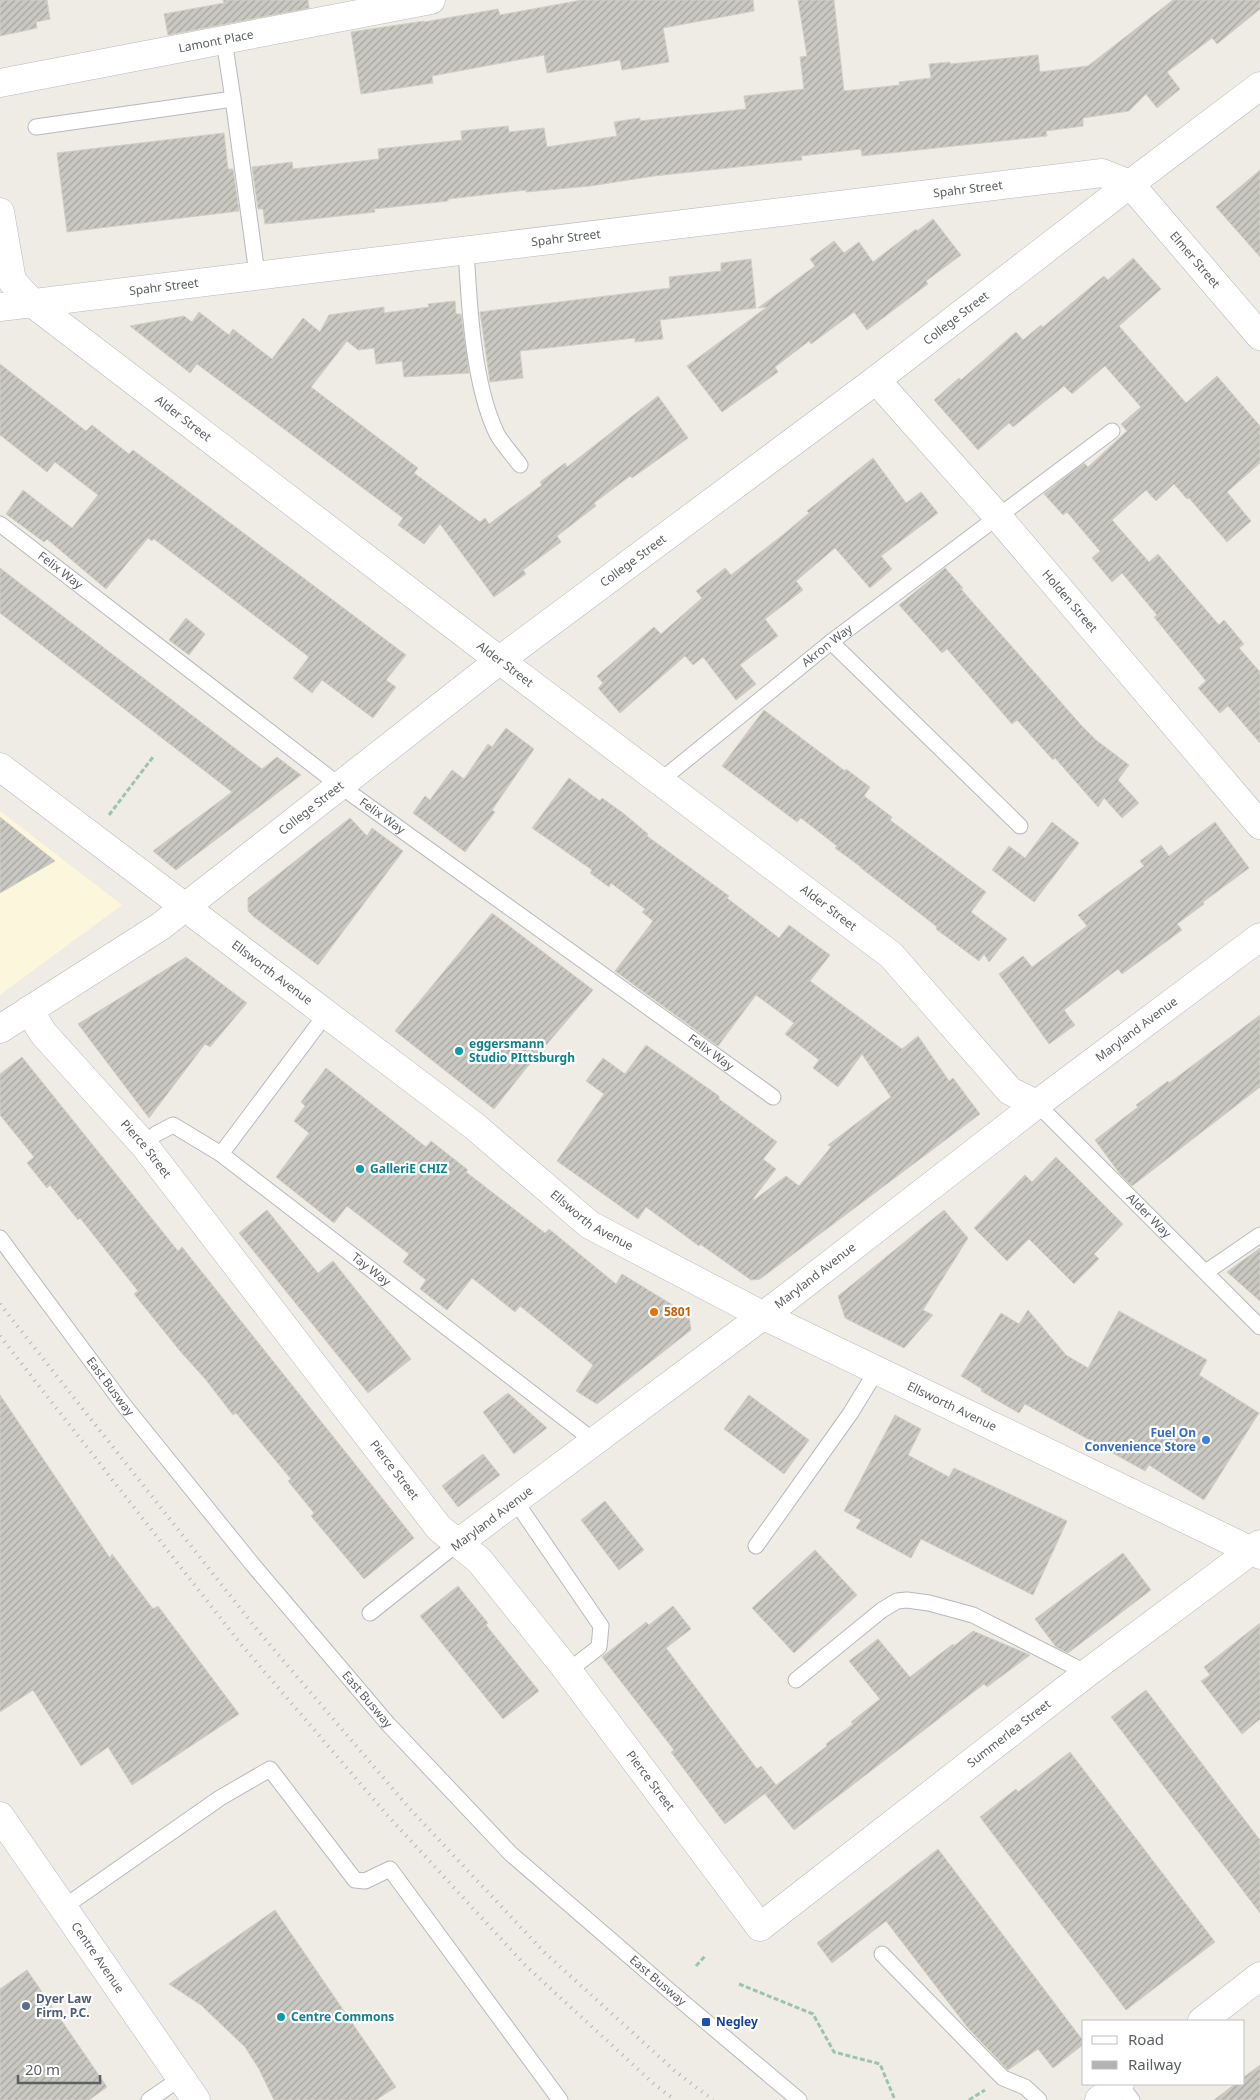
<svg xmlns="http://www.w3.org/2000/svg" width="1260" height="2100" font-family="'Noto Sans',sans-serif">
<defs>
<pattern id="building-hatch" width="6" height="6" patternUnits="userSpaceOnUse" patternTransform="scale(1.25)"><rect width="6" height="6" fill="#c9c8c1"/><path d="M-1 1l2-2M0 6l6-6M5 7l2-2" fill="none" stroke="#a6a6a0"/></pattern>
</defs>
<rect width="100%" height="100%" fill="#eeece4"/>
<path fill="#fcf7dc" d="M 0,811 L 122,905 L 0,995 Z"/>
<g fill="url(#building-hatch)" stroke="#d2cfc3">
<path d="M 0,0 L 47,0 L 50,19 L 36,22 L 37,28 L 0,36 Z"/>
<path d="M 223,0 L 308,0 L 309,8 L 168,35 L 164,14 L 224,3 Z"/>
<path d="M 582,0 L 753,0 L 754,11 L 663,28 L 669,62 L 622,70 L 620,60 L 547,73 L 544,55 L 432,76 L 433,83 L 361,94 L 351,32 L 424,21 L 424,22 L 498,9 L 500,15 Z"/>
<path d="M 798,0 L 834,0 L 844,91 L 900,85 L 899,82 L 931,78 L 929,64 L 950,62 L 950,64 L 1038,55 L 1040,72 L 1088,66 L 1173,0 L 1260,0 L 1260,9 L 1217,44 L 1212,38 L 1167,72 L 1180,89 L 1157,108 L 1146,94 L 1129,111 L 1083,118 L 1083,126 L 1046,131 L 1047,136 L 862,156 L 861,149 L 801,156 L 802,160 L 654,176 L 590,186 L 526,192 L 526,190 L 448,199 L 448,201 L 374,209 L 375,212 L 304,220 L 265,224 L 263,209 L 258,209 L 252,167 L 292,162 L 293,169 L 379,159 L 378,149 L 462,140 L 461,131 L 508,126 L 509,132 L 544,128 L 547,147 L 617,136 L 614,122 L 640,118 L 640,121 L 746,109 L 744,96 L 804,89 L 800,57 L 807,56 Z"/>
<path d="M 224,133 L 228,169 L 233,169 L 239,211 L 67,232 L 57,153 Z"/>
<path d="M 1260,170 L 1260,257 L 1216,207 Z"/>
<path d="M 933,219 L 961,255 L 926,281 L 928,284 L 867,330 L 854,312 L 811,344 L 809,341 L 775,367 L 778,372 L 722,412 L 687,366 L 767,307 L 758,308 L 815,266 L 810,259 L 834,241 L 844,253 L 859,242 L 873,262 L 916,229 L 917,231 Z"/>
<path d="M 1133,258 L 1161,289 L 1119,326 L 1186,403 L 1217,376 L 1260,426 L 1260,463 L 1227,492 L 1251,521 L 1227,542 L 1189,498 L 1187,499 L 1174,484 L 1156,501 L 1146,490 L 1112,520 L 1149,562 L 1158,554 L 1219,625 L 1224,620 L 1244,644 L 1239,648 L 1260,672 L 1260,743 L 1228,706 L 1220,713 L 1198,688 L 1206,681 L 1154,617 L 1157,615 L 1122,573 L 1112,582 L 1092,558 L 1100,551 L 1067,512 L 1063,515 L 1044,494 L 1084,463 L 1088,467 L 1127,431 L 1121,424 L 1141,407 L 1105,366 L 1072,394 L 1064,386 L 1013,427 L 1009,423 L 978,450 L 934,400 L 959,378 L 961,380 L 1016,332 L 1023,340 L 1041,325 L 1043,327 L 1104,276 L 1108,280 Z"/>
<path d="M 751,259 L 756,308 L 660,320 L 663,339 L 635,342 L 635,338 L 520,351 L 523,378 L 490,382 L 480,312 L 670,288 L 669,277 L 721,271 L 721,263 Z"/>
<path d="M 455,301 L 456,314 L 461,314 L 469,373 L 404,377 L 402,361 L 376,364 L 374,348 L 358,350 L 347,341 L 311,387 L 418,468 L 414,473 L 480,522 L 485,518 L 489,524 L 542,485 L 540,482 L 565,463 L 567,467 L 658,396 L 688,438 L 632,478 L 630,476 L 594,503 L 596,506 L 557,536 L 561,542 L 523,570 L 526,574 L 494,597 L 440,524 L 424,544 L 398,525 L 403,518 L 197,364 L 190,373 L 130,326 L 184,316 L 192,322 L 199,312 L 229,335 L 233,329 L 272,359 L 303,318 L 320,332 L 329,315 L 384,307 L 384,313 L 429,307 L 428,304 Z"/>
<path d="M 0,364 L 86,431 L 92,425 L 129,454 L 133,450 L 406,655 L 386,680 L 396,687 L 373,718 L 322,680 L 312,693 L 293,678 L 309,657 L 154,539 L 152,541 L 148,538 L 106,589 L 47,539 L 44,542 L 6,514 L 23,490 L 72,528 L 98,495 L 55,462 L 47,472 L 0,435 Z"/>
<path d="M 873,458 L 906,503 L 921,492 L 938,513 L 881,556 L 892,569 L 870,588 L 835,548 L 796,581 L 803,590 L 765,619 L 778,636 L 740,665 L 756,684 L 736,700 L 703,657 L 693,665 L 685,656 L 620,713 L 598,688 L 603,683 L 597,676 L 654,627 L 661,634 L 702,598 L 696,591 L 725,568 L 731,575 L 784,534 L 809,513 L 807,511 Z"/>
<path d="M 0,568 L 262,769 L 277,757 L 301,775 L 176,870 L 153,851 L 232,792 L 0,613 Z"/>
<path d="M 945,568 L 963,588 L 961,589 L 1081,725 L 1096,740 L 1129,765 L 1118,780 L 1139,803 L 1122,818 L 1104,798 L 1098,807 L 1055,758 L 1053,760 L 1017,720 L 1012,724 L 947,649 L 942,653 L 899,605 Z"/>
<path d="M 186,618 L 205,634 L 189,655 L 169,640 Z"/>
<path d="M 764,710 L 845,771 L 846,769 L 870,787 L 864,796 L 892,817 L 890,820 L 986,892 L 971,912 L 1007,939 L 989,962 L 984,954 L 979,961 L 936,929 L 937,927 L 927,919 L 861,868 L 861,867 L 835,848 L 837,846 L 801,818 L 797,822 L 722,766 Z"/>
<path d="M 506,728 L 534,749 L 492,810 L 495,812 L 465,852 L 413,813 L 425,796 L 430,800 L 452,770 L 464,779 L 488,744 L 492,747 Z"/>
<path d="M 569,778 L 600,801 L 602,798 L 623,813 L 648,834 L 647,836 L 729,896 L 727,898 L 779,938 L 789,925 L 830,955 L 810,981 L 902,1049 L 918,1036 L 949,1081 L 953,1078 L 980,1114 L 760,1279 L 751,1280 L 700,1244 L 699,1246 L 646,1207 L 638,1219 L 557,1161 L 604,1094 L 586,1081 L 603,1058 L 625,1074 L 646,1045 L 719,1096 L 719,1099 L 777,1142 L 763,1159 L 776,1169 L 753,1199 L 754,1200 L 786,1176 L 799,1186 L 831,1147 L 828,1145 L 891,1097 L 862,1054 L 838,1087 L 813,1068 L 819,1060 L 785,1034 L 794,1023 L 756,995 L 718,1046 L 615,971 L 653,921 L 642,912 L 645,909 L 611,883 L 609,887 L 590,873 L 592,870 L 532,828 Z"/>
<path d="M 0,817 L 55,861 L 0,893 Z"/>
<path d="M 350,818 L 367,836 L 372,828 L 403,851 L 318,965 L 254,917 L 248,911 L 248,898 Z"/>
<path d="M 1052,822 L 1079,843 L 1034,902 L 992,870 L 1009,846 L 1025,858 Z"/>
<path d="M 1215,822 L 1249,868 L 1203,902 L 1204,904 L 1177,924 L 1182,930 L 1122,974 L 1118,969 L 1064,1010 L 1075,1025 L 1049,1044 L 999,974 L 1023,956 L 1032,967 L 1087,926 L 1078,915 L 1144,866 L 1140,861 L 1161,845 L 1169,856 Z"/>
<path d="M 492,913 L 593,990 L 524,1071 L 494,1109 L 395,1031 Z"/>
<path d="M 186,957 L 247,1003 L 210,1047 L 205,1044 L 149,1118 L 78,1024 Z"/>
<path d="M 1260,1015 L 1260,1087 L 1132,1186 L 1120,1174 L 1095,1140 L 1138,1107 L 1136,1105 L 1168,1081 L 1169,1083 Z"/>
<path d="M 22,1057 L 178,1251 L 182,1247 L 414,1538 L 364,1579 L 311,1516 L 314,1513 L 288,1481 L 291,1479 L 236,1413 L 233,1415 L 206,1380 L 180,1351 L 134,1294 L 138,1291 L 80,1218 L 78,1220 L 50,1185 L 47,1188 L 27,1163 L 34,1157 L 0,1115 L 0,1074 Z"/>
<path d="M 326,1068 L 426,1147 L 431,1141 L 468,1170 L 466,1172 L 545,1233 L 549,1229 L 616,1284 L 622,1274 L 689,1315 L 691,1330 L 597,1404 L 576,1391 L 593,1365 L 520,1306 L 515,1312 L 472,1278 L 447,1310 L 420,1289 L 426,1280 L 403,1262 L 409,1254 L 347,1206 L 334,1223 L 276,1177 L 309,1133 L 294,1121 L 305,1106 L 301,1102 Z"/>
<path d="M 1056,1157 L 1123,1224 L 1094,1254 L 1099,1259 L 1074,1284 L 1029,1239 L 1007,1261 L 974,1228 L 1025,1175 L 1032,1182 Z"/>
<path d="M 267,1210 L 318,1273 L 333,1261 L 411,1359 L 368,1393 L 239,1233 Z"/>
<path d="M 944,1210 L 968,1238 L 923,1310 L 933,1315 L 904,1348 L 845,1318 L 838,1296 Z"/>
<path d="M 1260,1248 L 1260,1301 L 1227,1272 Z"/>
<path d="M 1028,1310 L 1066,1355 L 1088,1368 L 1119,1311 L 1207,1360 L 1199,1375 L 1259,1413 L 1204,1500 L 1149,1465 L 1145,1471 L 1025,1404 L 1019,1413 L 981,1391 L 982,1389 L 961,1376 L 1001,1313 L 1019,1324 Z"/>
<path d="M 508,1393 L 547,1428 L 514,1454 L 483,1412 Z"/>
<path d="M 0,1395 L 110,1558 L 112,1554 L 153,1609 L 158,1606 L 239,1714 L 132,1785 L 108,1747 L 81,1766 L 33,1690 L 0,1712 Z"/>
<path d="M 749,1395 L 809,1440 L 784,1474 L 724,1429 Z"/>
<path d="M 895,1415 L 921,1429 L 908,1455 L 949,1477 L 954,1468 L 1067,1521 L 1033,1595 L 921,1539 L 911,1558 L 856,1528 L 861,1520 L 844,1511 Z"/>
<path d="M 483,1454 L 500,1475 L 458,1507 L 442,1486 Z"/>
<path d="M 605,1501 L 644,1550 L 619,1570 L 581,1520 Z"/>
<path d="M 815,1550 L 857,1595 L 794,1653 L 752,1608 Z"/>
<path d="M 1123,1553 L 1151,1590 L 1068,1653 L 1056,1647 L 1035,1619 Z"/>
<path d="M 458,1586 L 488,1623 L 486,1625 L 539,1691 L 503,1719 L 420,1616 Z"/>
<path d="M 673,1606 L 691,1629 L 666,1648 L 757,1769 L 761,1766 L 776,1785 L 725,1824 L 671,1752 L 674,1750 L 602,1657 L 646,1622 L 649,1625 Z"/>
<path d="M 1260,1623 L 1260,1719 L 1242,1734 L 1201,1681 L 1210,1675 L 1204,1667 Z"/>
<path d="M 973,1631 L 1030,1655 L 987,1687 L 984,1684 L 794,1830 L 765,1794 L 827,1746 L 826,1744 L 853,1724 L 851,1722 L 880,1699 L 849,1661 L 878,1639 L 910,1677 L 953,1644 L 954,1646 Z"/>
<path d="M 1146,1690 L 1260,1840 L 1260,1913 L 1111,1717 Z"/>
<path d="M 1070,1752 L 1215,1942 L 1126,2010 L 980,1817 L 1016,1789 L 1018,1792 Z"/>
<path d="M 938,1849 L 1084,2042 L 1084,2044 L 1053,2068 L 1038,2049 L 1008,2070 L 968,2028 L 886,1921 L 832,1963 L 817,1943 Z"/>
<path d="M 275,1910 L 396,2087 L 376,2100 L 274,2100 L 259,2069 L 245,2047 L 201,2005 L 169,1984 Z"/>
<path d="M 27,1970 L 107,2087 L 89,2100 L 0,2100 L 0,1989 Z"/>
<path d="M 1260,2065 L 1260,2100 L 1214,2100 L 1235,2084 L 1244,2084 L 1244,2077 Z"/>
</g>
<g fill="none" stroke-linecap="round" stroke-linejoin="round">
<defs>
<g id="service">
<path d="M 224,40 L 233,99"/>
<path d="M 36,127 L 233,99 L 257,274"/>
<path d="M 466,249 C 469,304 473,385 497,434 C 503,445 513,455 520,465"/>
<path id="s1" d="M 0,524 L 339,785 L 773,1097"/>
<path d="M 831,642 L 1020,826"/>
<path id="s2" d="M 660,781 L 831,642 L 1112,431"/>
<path id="s3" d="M 1037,1104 L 1260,1327"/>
<path id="s4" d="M 144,1145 L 156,1134 L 173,1125 L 221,1154 L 594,1441"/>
<path d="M 221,1154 L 326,1014"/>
<path id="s5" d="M 0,1238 L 123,1404 L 253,1565 L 388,1724 L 511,1854 L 672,1993 L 799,2100"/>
<path d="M 1206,1272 L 1260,1235"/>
<path d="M 516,1502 L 601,1626 L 599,1647 L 568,1671"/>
<path d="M 756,1546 L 850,1414 L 877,1370"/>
<path d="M 370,1613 L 458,1543"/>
<path d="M 796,1680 L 882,1610 L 897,1601 L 907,1600 L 929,1603 L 973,1615 L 1087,1673"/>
<path d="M 64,1907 L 220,1798 L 270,1769 L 355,1880 L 365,1881 L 390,1869 L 560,2100"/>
<path d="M 882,1954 L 1003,2078 L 1025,2087 L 1039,2100"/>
<path d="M 1120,2084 L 1132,2100"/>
<path d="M 149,2100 L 181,2078"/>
</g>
<g id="minor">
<path id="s6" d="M 0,83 L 431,0"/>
<path id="s7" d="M 0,212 L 12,281 L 32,303 L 482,647 L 891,955 L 1010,1091 L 1037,1104"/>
<path id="s8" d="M 0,307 L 1102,173 L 1130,184 L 1260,336"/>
<path id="s9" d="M 876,380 L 998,517 L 1260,825"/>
<path id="s10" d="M 29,1010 L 43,1033 L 144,1145 L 439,1528 L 479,1560 L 568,1671 L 760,1927 L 1087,1673 L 1260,1544"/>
<path id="s11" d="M 0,1029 L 161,926 L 500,660 L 876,380 L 1130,184 L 1260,86"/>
<path id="s12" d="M 458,1543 L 784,1300 L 1037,1104 L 1260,937"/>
</g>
<g id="tertiary">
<path id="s13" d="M 0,767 L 473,1125 L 590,1225 L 762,1315 L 1260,1555"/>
<path d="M 1202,2021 L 1260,1976"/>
<path d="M 1099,2100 L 1120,2084"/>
</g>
<g id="secondary">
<path id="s14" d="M 0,1816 L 196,2100"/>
</g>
</defs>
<use href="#service" stroke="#b7b9be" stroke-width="17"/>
<use href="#minor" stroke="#b7b9be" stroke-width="29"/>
<use href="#tertiary" stroke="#b7b9be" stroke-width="29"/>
<use href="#secondary" stroke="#b8babf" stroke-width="29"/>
<g stroke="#9cc4ab" stroke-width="3" stroke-dasharray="5 2.5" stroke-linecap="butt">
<path d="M 109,815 L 153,757"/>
<path d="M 696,1966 L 706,1955"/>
<path d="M 739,1984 L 813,2014 L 834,2052 L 880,2064 L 895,2100"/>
<path d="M 969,2100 L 985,2090"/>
</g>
<use href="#service" stroke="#fff" stroke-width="15"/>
<use href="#minor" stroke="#fff" stroke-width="28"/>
<use href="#tertiary" stroke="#fff" stroke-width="28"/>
<use href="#secondary" stroke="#fff" stroke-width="28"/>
<g stroke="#b3b3b4" stroke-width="4" stroke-dasharray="1 6" stroke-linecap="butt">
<path d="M 0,1304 L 259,1632 L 410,1809 L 544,1952 L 676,2072 L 713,2100"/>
<path d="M 0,1336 L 240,1643 L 388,1816 L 526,1966 L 654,2084 L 675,2100"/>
</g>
</g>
<g fill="#0f9aa8" stroke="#fff" stroke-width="2">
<circle cx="459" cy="1051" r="5"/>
<circle cx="360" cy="1169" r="5"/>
<circle cx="281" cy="2017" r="5"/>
</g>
<circle fill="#e8710a" stroke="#fff" stroke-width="2" cx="654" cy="1312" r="5"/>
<circle fill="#3f7fe0" stroke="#fff" stroke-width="2" cx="1206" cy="1440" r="5"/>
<circle fill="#5c6f8a" stroke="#fff" stroke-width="2" cx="26" cy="2006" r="5"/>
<rect fill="#1a4fb4" stroke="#fff" stroke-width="2" x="701" y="2017" width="10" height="10" rx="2.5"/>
<g text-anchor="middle" stroke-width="4.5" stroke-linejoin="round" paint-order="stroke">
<g font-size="12" fill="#5c5f64" stroke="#fff">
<text dy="4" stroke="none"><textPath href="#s6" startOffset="220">Lamont Place</textPath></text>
<text dy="4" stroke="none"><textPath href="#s8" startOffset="975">Spahr Street</textPath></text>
<text dy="4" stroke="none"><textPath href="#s8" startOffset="570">Spahr Street</textPath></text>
<text dy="4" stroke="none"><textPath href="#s8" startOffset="1240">Elmer Street</textPath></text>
<text dy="4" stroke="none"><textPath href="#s8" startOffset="165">Spahr Street</textPath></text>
<text dy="4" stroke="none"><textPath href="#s11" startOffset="1192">College Street</textPath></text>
<text dy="4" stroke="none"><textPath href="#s7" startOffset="290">Alder Street</textPath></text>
<text dy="4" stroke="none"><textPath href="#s11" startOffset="788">College Street</textPath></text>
<text dy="4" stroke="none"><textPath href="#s1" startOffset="76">Felix Way</textPath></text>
<text dy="4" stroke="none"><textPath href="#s9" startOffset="294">Holden Street</textPath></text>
<text dy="4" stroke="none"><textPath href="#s2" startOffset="215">Akron Way</textPath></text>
<text dy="4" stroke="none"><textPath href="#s7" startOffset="695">Alder Street</textPath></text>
<text dy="4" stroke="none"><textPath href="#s11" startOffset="382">College Street</textPath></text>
<text dy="4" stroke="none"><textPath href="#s1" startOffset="481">Felix Way</textPath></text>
<text dy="4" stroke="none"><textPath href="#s7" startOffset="1100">Alder Street</textPath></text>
<text dy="4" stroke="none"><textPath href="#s13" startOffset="341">Ellsworth Avenue</textPath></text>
<text dy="4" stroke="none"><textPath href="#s12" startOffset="851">Maryland Avenue</textPath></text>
<text dy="4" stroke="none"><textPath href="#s1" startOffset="886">Felix Way</textPath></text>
<text dy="4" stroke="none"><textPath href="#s10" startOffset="182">Pierce Street</textPath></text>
<text dy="4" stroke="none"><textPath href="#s3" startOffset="158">Alder Way</textPath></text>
<text dy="4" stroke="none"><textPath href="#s13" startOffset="746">Ellsworth Avenue</textPath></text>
<text dy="4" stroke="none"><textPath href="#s4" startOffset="281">Tay Way</textPath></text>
<text dy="4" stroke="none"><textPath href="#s12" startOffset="446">Maryland Avenue</textPath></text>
<text dy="4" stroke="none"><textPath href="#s5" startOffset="185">East Busway</textPath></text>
<text dy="4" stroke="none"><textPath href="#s13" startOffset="1152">Ellsworth Avenue</textPath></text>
<text dy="4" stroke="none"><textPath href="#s10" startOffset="588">Pierce Street</textPath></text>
<text transform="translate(492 1519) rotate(-37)" y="4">Maryland Avenue</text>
<text dy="4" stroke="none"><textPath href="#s5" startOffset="590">East Busway</textPath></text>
<text dy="4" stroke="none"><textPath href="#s10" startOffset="1490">Summerlea Street</textPath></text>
<text dy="4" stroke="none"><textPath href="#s10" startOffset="992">Pierce Street</textPath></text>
<text dy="4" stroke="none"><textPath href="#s14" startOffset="172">Centre Avenue</textPath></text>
<text dy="4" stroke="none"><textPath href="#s5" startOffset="995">East Busway</textPath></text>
</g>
<g font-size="12" font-weight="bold" fill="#0d838f" stroke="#fff" text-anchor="start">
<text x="469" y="1048">eggersmann<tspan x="469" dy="14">Studio PIttsburgh</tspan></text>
<text x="370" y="1173">GalleriE CHIZ</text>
<text x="291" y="2021">Centre Commons</text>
</g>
<g font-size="12" font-weight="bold" fill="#c56008" stroke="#fff" text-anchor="start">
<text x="664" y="1316">5801</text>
</g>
<g font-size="12" font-weight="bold" fill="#366cbe" stroke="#fff" text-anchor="end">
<text x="1196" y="1437">Fuel On<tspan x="1196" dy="14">Convenience Store</tspan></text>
</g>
<g font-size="12" font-weight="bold" fill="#4e5e75" stroke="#fff" text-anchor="start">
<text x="36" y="2003">Dyer Law<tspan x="36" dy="14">Firm, P.C.</tspan></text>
</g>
<g font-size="12" font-weight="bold" fill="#164399" stroke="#fff" text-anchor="start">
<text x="716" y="2026">Negley</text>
</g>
</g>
<rect x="1082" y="2020" width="162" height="65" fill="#ffffff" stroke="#bebfc1"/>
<rect x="1092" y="2036" width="25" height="8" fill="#ffffff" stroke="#bebfc1"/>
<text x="1128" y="2045" font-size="15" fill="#5c5f64">Road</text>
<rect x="1092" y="2061" width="25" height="8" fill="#b3b3b4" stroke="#bebfc1"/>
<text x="1128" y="2070" font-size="15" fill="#5c5f64">Railway</text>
<path d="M18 2075v8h82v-8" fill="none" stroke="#5c5f64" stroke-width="2.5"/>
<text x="25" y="2075" font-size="15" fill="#5c5f64" stroke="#ffffff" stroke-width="4" paint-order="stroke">20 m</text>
</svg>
